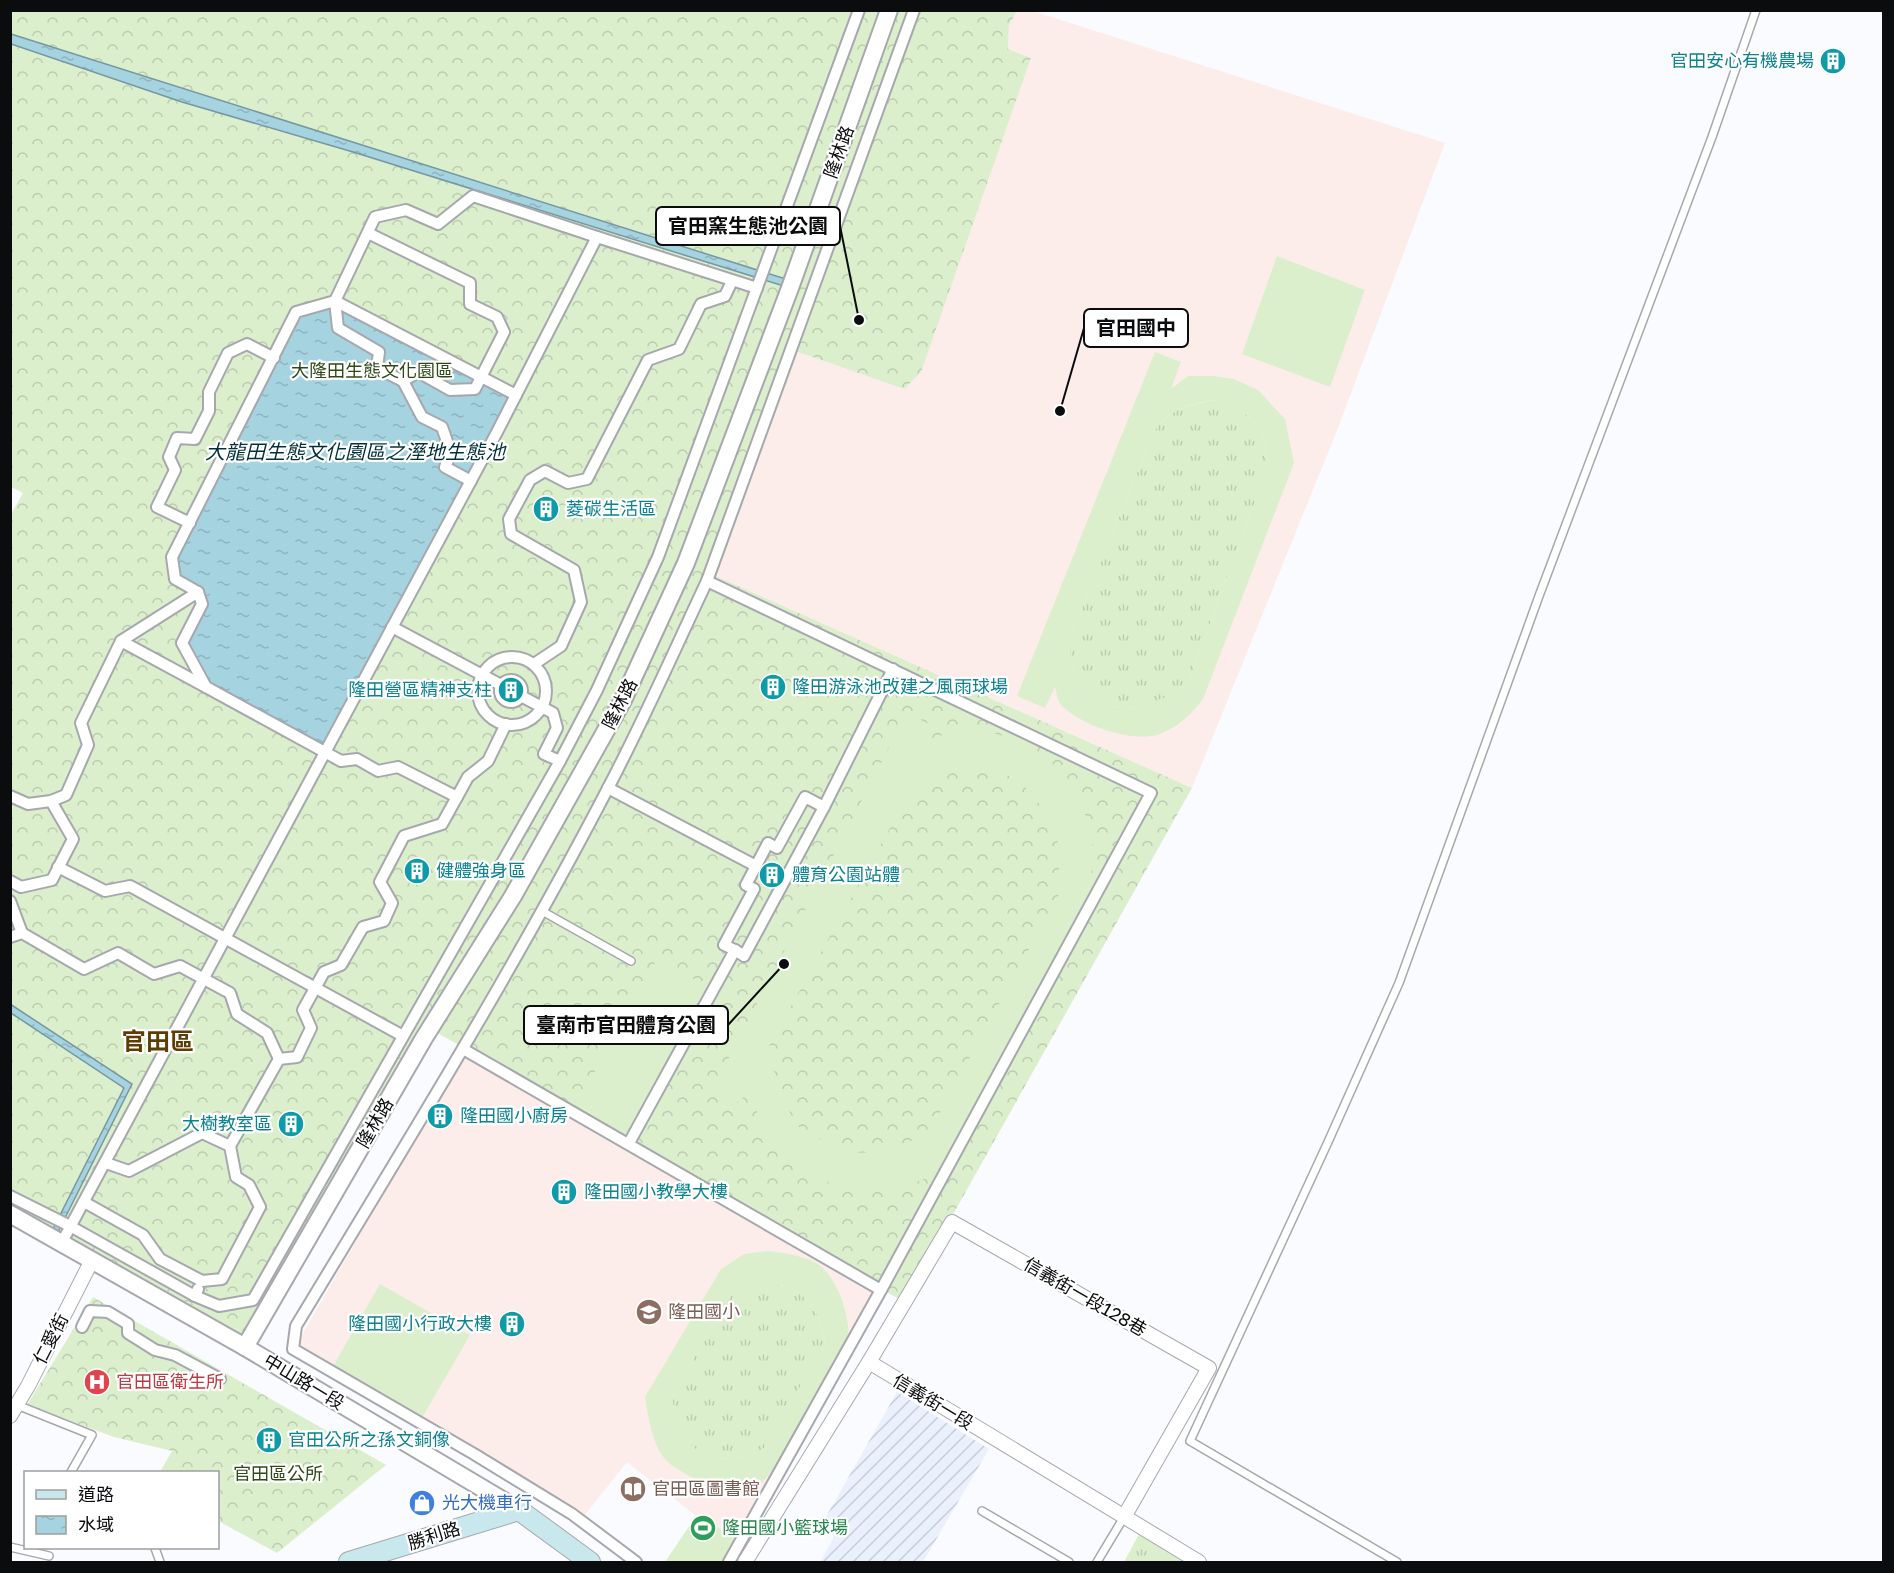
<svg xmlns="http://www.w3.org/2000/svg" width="1894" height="1573" font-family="'Golos Text','Noto Sans TC',sans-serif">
<defs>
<pattern id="industrial-furrows" width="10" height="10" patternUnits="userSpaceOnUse" patternTransform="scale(1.5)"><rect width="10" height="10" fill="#eaf1fd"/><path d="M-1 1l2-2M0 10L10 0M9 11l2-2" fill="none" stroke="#c7cdd8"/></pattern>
<pattern id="grass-tufts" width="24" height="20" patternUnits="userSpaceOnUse" patternTransform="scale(1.5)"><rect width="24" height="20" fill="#dbefcd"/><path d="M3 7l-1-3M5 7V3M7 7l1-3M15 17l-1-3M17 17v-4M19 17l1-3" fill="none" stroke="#bbccaf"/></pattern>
<pattern id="forest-crowns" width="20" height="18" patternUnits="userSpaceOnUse" patternTransform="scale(1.5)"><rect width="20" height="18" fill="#dbefcd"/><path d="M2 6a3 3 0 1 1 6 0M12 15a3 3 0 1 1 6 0" fill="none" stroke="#bbccaf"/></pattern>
<pattern id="water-ripples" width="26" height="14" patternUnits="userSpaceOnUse" patternTransform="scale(1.5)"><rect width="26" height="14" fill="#a5d3e0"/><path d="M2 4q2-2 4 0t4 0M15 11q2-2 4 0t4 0" fill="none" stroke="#8db4bf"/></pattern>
</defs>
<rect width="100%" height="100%" fill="#fafbfe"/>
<path fill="url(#industrial-furrows)" d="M 897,1392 L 989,1449 L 923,1562 L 820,1562 L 835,1535 L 823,1522 Z"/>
<g fill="#fdedea">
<path d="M 1017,11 L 1033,11 L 1445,143 L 1336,433 L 1192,788 L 716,576 L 798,352 L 904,389 L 1031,59 L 1008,50 L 1009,25 Z"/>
<path d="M 459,1044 L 881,1290 L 741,1540 L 696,1516 L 627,1462 L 584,1516 L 422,1418 L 381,1285 L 332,1368 L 295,1347 L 461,1059 L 454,1053 Z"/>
</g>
<g fill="url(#grass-tufts)">
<path d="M 1212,400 C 1254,412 1266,425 1267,469 L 1189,680 L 1170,696 L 1135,708 L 1113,706 L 1092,693 L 1075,677 L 1070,659 L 1070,638 L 1154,431 C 1173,408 1183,407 1212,400 Z"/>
<path d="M 760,1282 C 802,1286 821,1303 825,1345 C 810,1370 795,1395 781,1420 C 776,1428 771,1442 764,1448 C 756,1454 744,1457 734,1458 C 692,1463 676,1432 672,1396 L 730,1296 Z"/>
<path d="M 1139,1534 L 1186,1562 L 1124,1562 Z"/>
</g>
<g fill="url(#forest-crowns)">
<path d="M 11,11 L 1017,11 L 1009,25 L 1008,49 L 1031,58 L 921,372 L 904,389 L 798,352 L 716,576 L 1192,788 L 904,1302 L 436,1032 L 245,1347 L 11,1214 L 10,516 L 23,493 L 11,487 Z"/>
<path d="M 93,1297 L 386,1465 L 277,1553 L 218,1521 L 218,1472 L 160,1472 L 172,1451 L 114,1437 L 27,1405 Z"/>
</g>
<g fill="#dbefcd" fill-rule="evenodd">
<path d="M 1277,256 L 1365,290 L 1330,387 L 1242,354 Z"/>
<path d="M 1155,352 L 1181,362 L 1171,389 L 1188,376 L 1213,376 L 1234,379 L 1258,390 L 1285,419 L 1294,463 L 1203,699 C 1191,715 1179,726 1160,734 C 1134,744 1080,725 1061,705 C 1057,700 1057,693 1055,687 L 1045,708 L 1017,696 ZM 1212,400 C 1254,412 1266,425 1267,469 L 1189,680 L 1169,696 L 1135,708 L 1113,706 L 1092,693 L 1075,677 L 1070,659 L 1070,638 L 1154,431 C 1173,408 1183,406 1212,400 Z"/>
<path d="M 907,713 L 931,725 L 922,743 C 937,737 950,731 966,730 C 979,729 994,733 1006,737 C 1051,752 1079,784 1090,831 C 1096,855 1090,884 1086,908 L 957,1158 C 950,1164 943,1170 935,1174 C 912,1186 880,1193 855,1191 C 848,1190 840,1186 833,1184 C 786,1168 757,1133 750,1084 L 740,1103 L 713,1089 ZM 974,768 L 1006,774 L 1032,792 L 1049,821 L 1059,846 L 1059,894 L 931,1129 L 908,1143 L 878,1152 L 856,1153 L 829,1144 L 799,1127 L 780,1097 L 769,1046 L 905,801 C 931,774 938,773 974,768 Z"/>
<path d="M 657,959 L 706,986 L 623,1140 L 573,1111 Z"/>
<path d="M 767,1251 C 784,1253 801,1255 816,1263 C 839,1277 852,1321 848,1346 C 846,1353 842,1360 838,1367 C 825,1388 776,1477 758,1485 C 748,1489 722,1487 712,1485 C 701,1483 670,1467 664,1458 C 652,1443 648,1415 645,1397 L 721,1269 L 744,1254 ZM 760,1282 C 802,1286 821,1303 825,1345 C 810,1370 795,1395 781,1420 C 776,1428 771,1442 764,1448 C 756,1454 744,1457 734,1458 C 692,1463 676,1432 672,1396 L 730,1296 Z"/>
<path d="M 380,1284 L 470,1335 L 422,1418 L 332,1368 Z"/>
<path d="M 696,1516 L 741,1540 L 729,1562 L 665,1562 Z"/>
</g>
<g fill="url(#water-ripples)" stroke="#7797a1" stroke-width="1.5">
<path d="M 11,34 L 792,281 L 790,288 L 353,152 L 182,102 L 11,44 Z"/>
<path d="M 335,301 L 516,395 L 325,752 L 205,692 L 182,643 L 202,604 L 175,579 L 172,557 L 296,312 Z"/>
<path d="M 10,1004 L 132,1084 L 54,1240 L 49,1237 L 124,1088 L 11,1013 Z"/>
</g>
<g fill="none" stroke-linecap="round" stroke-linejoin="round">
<defs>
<g id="service">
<path d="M 542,911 L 631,961"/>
<path d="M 17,1405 L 92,1435 L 71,1472"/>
<path d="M 982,1511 L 1069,1562"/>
<path d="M 10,1547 L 49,1556"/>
<path d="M 155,1548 L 160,1562"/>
<path d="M 1097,1562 L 1124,1517"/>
<path d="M 1397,1562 L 1190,1441 L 1328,1142 L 1399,983 L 1539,596 L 1712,137 L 1756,10"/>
</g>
<g id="pedestrian">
<path d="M 368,233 L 470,283 L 470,304 L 497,317 L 504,332 L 475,389 L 450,390 L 418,372 L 403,381 L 377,368 L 379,352 L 338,328 L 335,301 L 375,217 L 406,210 L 438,224 L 473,196 L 597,237"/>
<path d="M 403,381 L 422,417 L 442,427 L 451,453 L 445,467 L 471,481"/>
<path d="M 190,523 L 157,507 L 175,470 L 169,457 L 177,438 L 195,439 L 209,411 L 209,392 L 228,353 L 247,344 L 274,358"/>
<path d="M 707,581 L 914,10"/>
<path d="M 392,627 L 501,685"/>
<path d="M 121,641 L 206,687"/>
<circle cx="512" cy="691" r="34"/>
<path d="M 534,664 L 561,646 L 581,602 L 574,570 L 511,534 L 509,519 L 530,480 L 545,471 L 568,483 L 587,479 L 648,360 L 679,349 L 701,304 L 725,296 L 732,281"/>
<circle cx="511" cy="691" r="11"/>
<path d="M 521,696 L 553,713 L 557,728 L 544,754 L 560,761"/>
<path d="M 608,788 L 756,866"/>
<path d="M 10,796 L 28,804 L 51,801 L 66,795 L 88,745 L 81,723 L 121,641 L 198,592"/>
<path d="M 457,797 L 398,767 L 378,771 L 357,759 L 341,761 L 206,687 L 182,643 L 202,604 L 198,592 L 175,579 L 172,557 L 296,312 L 335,301 L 516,395"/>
<path d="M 58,867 L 105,891 L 130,886 L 403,1036"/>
<path d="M 10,881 L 21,887 L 52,880 L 73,839 L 51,801"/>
<path d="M 10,901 L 22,933"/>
<path d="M 10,937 L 22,933 L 84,969 L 118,953 L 154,974 L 180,966 L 230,993 L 237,1014 L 267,1033 L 279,1059"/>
<path d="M 735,950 L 744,956 L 824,807"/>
<path d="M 463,1049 L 881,1290 L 729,1562"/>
<path d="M 629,1143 L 735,950 L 724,945 L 754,889 L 746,885 L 768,843 L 777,848 L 805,797 L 824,807 L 893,669"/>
<path d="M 106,1163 L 129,1171 L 202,1133 L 230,1146"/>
<path d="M 10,1196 L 70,1226 L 195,1296 L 198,1289"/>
<path d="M 84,1202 L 143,1235 L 160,1259 L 202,1281 L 222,1279 L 260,1207 L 249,1185 L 236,1177 L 230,1146 L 279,1059 L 297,1057 L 311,1028 L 303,1010 L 324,972 L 341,965 L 363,927 L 384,921 L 392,903 L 380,882 L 404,836 L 442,824 L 468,777 L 488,761 L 506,724"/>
<path d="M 61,1244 L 496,434 L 597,237 L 757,288"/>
<path d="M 195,1296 L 219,1306 L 253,1300 L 560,761 L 597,690 L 658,557 L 859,10"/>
<path d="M 82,1327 L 90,1311 L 108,1312 L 128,1324 L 128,1333 L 155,1350 L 175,1355 L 220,1379"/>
<path d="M 636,1562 L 572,1514 L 474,1454 L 293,1349 L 296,1326 C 403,1149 512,973 607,790 C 643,722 674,651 707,581 L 1151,793 L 881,1290"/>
</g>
<g id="minor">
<path d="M 869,1362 L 952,1222 L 1209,1368 L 1124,1517"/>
<path d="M 10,1416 L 28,1386 L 91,1262"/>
<path d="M 745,1562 L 869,1362 L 1199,1562"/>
</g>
<g id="tertiary">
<path d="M 10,1214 L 245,1347 L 519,1510"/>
<path d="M 245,1347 L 424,1038 L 513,896 L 623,700 L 686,563 L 790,288 L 889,10"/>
</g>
<path id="secondary" d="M 349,1562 L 519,1510 L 590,1562"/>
</defs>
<use href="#service" stroke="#a6a8ad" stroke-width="10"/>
<use href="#pedestrian" stroke="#a6a8ad" stroke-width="14"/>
<use href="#minor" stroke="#a6a8ad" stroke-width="16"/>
<use href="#tertiary" stroke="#a6a8ad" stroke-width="20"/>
<use href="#secondary" stroke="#a6a8ad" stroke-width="22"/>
<use href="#service" stroke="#fff" stroke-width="7"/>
<use href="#pedestrian" stroke="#fff" stroke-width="10"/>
<use href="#minor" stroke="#fff" stroke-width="14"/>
<use href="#tertiary" stroke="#fff" stroke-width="16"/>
<use href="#secondary" stroke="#c8e8ed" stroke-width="20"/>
</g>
<defs>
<symbol id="building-disc" viewBox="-11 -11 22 22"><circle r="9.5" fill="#0f9aa8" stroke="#fff"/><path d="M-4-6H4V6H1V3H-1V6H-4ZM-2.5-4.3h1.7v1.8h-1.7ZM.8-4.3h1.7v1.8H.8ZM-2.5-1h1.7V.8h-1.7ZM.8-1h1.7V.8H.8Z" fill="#fff"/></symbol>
<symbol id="school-disc" viewBox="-11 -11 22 22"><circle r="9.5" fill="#8d6e63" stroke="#fff"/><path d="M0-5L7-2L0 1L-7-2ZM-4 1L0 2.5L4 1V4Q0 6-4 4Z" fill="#fff"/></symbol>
<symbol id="hospital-disc" viewBox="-11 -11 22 22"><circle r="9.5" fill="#e0444e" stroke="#fff"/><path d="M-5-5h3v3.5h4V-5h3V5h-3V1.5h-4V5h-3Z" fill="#fff"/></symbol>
<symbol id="library-disc" viewBox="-11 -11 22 22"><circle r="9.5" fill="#8d6e63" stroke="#fff"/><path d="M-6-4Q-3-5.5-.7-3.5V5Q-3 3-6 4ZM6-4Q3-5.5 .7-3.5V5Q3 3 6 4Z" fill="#fff"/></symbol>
<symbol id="shop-disc" viewBox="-11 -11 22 22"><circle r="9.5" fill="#3f7fe0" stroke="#fff"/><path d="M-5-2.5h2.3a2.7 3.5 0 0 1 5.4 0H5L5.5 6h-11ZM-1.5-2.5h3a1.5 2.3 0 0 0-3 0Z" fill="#fff"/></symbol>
<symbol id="stadium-disc" viewBox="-11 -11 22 22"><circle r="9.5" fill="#2e9e5b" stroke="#fff"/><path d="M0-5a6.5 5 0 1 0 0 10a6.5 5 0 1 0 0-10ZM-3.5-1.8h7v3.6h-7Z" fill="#fff"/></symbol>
</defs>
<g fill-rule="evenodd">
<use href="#building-disc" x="1818" y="46" width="30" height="30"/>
<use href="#building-disc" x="531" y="494" width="30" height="30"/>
<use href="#building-disc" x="758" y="672" width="30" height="30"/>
<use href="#building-disc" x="496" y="675" width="30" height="30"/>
<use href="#building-disc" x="402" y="856" width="30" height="30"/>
<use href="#building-disc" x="757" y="860" width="30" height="30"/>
<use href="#building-disc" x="425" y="1101" width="30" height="30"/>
<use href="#building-disc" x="276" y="1109" width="30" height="30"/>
<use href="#building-disc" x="549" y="1177" width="30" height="30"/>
<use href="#school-disc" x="634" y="1297" width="30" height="30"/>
<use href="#building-disc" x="497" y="1309" width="30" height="30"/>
<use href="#hospital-disc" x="82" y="1367" width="30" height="30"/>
<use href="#building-disc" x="254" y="1425" width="30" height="30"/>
<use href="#library-disc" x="618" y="1474" width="30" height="30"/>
<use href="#shop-disc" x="407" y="1488" width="30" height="30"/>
<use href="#stadium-disc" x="688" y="1513" width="30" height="30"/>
</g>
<g text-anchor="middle" stroke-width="4.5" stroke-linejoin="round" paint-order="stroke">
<g font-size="18" fill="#0d838f" stroke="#fff" text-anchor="start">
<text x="1814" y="67" text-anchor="end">官田安心有機農場</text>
<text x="566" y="515">菱碳生活區</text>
<text x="792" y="693">隆田游泳池改建之風雨球場</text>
<text x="492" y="696" text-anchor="end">隆田營區精神支柱</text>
<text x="436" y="877">健體強身區</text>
<text x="792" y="881">體育公園站體</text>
<text x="460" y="1122">隆田國小廚房</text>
<text x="272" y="1130" text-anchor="end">大樹教室區</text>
<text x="584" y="1198">隆田國小教學大樓</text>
<text x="492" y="1330" text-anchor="end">隆田國小行政大樓</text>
<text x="288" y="1446">官田公所之孫文銅像</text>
</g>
<g font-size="18" fill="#0b0c0e" stroke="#fff">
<text transform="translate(839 152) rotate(-70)" y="6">隆林路</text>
<text transform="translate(620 704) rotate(-63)" y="6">隆林路</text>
<text transform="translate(375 1123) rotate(-60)" y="6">隆林路</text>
<text transform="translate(1085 1297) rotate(30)" y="6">信義街一段128巷</text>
<text transform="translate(51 1339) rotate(-63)" y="6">仁愛街</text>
<text transform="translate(304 1382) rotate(31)" y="6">中山路一段</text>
<text transform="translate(933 1402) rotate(31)" y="6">信義街一段</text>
<text transform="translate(434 1536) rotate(-17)" y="6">勝利路</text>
</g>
<g font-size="18" fill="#2f4917" stroke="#fff">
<text x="372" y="377">大隆田生態文化園區</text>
<text x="278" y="1480">官田區公所</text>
</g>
<g font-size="18" fill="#785e54" stroke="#fff" text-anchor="start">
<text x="668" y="1318">隆田國小</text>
<text x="652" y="1495">官田區圖書館</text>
</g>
<g font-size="18" fill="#be3a42" stroke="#fff" text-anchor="start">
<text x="116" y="1388">官田區衛生所</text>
</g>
<g font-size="18" fill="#366cbe" stroke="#fff" text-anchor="start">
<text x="442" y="1509">光大機車行</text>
</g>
<g font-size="18" fill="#27864d" stroke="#fff" text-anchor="start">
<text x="722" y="1534">隆田國小籃球場</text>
</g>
<g font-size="20" font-style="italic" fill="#022f39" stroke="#fff">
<text x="355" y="459">大龍田生態文化園區之溼地生態池</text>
</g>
<g font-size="24" font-weight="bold" fill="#5e3d04" stroke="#fff">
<text x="158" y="1050">官田區</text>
</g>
</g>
<path fill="none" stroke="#0b0c0e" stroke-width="2" d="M859 320L840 226M1060 411L1084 328M784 964L728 1025"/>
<g fill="#0b0c0e" stroke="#fff" stroke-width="2">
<circle cx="859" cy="320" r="6"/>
<circle cx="1060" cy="411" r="6"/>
<circle cx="784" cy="964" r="6"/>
</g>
<g fill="#fff" stroke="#0b0c0e" stroke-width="2">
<rect x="656" y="207" width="184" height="38" rx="6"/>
<rect x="1084" y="309" width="104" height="38" rx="6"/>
<rect x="524" y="1006" width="204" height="38" rx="6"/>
</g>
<g font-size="20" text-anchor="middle" font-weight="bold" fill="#0b0c0e">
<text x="748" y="233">官田窯生態池公園</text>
<text x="1136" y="335">官田國中</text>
<text x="626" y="1032">臺南市官田體育公園</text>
</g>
<rect width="1894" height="1573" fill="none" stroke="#0b0c0e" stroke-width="24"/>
<rect x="24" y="1471" width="195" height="78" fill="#ffffff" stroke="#9d9e9f" stroke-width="1.5"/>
<rect x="36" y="1490" width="30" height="9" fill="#c8e8ed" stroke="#9d9e9f" stroke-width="1.5"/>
<text x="78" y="1501" font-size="18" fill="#0b0c0e">道路</text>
<rect x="36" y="1516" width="30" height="18" fill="url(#water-ripples)" stroke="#9d9e9f" stroke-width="1.5"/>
<text x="78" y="1531" font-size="18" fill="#0b0c0e">水域</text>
</svg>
